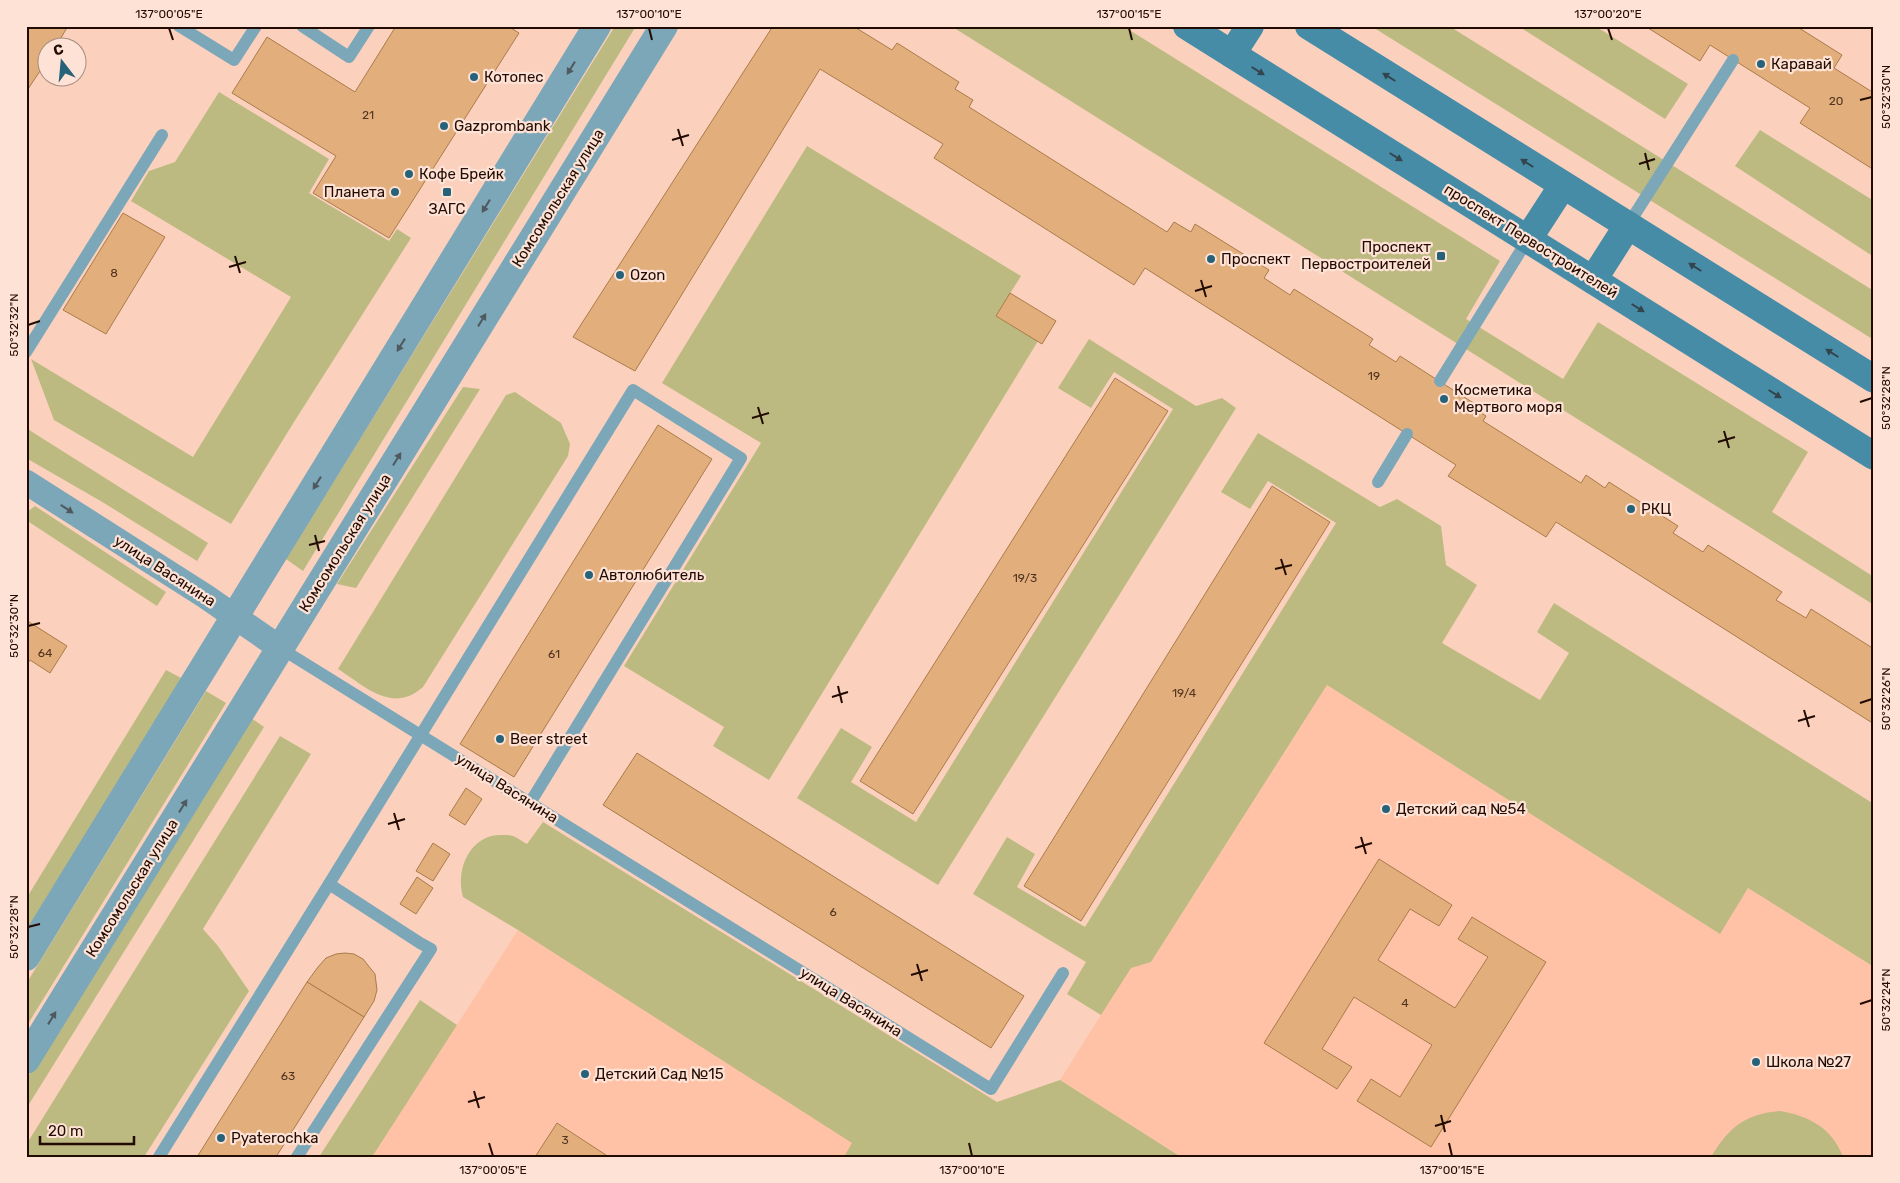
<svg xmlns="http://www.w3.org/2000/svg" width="1900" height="1183" font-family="Rubik,sans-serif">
<rect width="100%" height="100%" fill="#fbd1be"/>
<g fill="#ffc2a6">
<path d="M 1327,685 L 1719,933 L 1748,888 L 1874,967 L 1874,1157 L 1181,1157 L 1060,1080 L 1131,967 L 1151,962 Z"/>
<path d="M 518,930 L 853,1143 L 844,1157 L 609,1157 L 558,1123 L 535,1157 L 372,1157 Z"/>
</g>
<g fill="#bcba80">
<path d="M 615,26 L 636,26 L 303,571 L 286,559 Z"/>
<path d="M 951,26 L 1123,26 L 1500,261 L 1466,319 L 1563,379 L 1598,322 L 1808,452 L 1772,512 L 1874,577 L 1874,605 Z"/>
<path d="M 1371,26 L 1449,26 L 1874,291 L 1874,340 Z"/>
<path d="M 1518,26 L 1595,26 L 1688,84 L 1665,119 Z"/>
<path d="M 219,92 L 329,159 L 309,193 L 389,241 L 397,229 L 411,238 L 294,422 L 231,524 L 54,420 L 31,359 L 193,457 L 291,297 L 131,201 L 149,171 L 175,162 Z"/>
<path d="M 1760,130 L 1874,201 L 1874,257 L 1735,166 Z"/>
<path d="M 807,146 L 1021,276 L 996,316 L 1038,341 L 769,780 L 713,746 L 724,727 L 624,666 L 761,443 L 662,383 Z"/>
<path d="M 1089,339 L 1196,406 L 1222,398 L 1236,408 L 938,885 L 797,798 L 841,728 L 872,747 L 851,782 L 916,822 L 1173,409 L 1114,372 L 1091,408 L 1058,388 Z"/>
<path d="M 463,387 L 480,389 L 356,588 L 337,584 Z"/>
<path d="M 515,392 L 561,423 L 570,444 L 568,456 L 423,687 C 419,690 414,694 409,696 C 383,706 359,682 338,669 L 506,395 Z"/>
<path d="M 26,428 L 208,543 L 197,561 L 104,503 L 26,458 Z"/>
<path d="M 1258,433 L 1380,507 L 1397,499 L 1441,526 L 1446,565 L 1477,585 L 1442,643 L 1540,700 L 1569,653 L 1537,632 L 1554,603 L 1874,804 L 1874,967 L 1748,888 L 1720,934 L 1327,685 L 1151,962 L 1131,968 L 1101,1015 L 1067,994 L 1086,962 L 973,894 L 1007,837 L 1035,854 L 1017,887 L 1085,927 L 1336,523 L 1268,481 L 1250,509 L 1221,492 Z"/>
<path d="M 35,506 L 166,592 L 157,606 L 26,520 L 26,513 Z"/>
<path d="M 166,670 L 185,680 L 26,940 L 26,899 Z"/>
<path d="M 206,691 L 226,703 L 26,1027 L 26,984 Z"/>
<path d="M 251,718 L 264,727 L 26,1109 L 26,1080 Z"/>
<path d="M 280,736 L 311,754 L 203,929 L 218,946 L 249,991 L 144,1157 L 26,1157 L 26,1145 Z"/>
<path d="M 543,822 L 997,1102 L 1060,1080 L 1181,1157 L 844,1157 L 852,1143 L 518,930 L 463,897 C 455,870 470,834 502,835 C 506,835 510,835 513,836 C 518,838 523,842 527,844 Z"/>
<path d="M 420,1000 L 457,1025 L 372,1157 L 319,1157 Z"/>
<path d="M 1780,1111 C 1809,1116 1832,1128 1843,1157 L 1711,1157 C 1729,1127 1745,1114 1780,1111 Z"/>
</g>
<g fill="#e1ae7c" stroke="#ab7b4a">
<path d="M 26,26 L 68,26 L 55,48 L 48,48 L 48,59 L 26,92 Z"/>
<path d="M 396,26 L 508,26 L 519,33 L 389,238 L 313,193 L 336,156 L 232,93 L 267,37 L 355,92 Z"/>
<path d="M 773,26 L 853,26 L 892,50 L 897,43 L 959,82 L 955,89 L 973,100 L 969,107 L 1167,232 L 1174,222 L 1191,232 L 1195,224 L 1269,270 L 1264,278 L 1290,295 L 1294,289 L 1373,339 L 1369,345 L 1396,362 L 1400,356 L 1475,404 L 1473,408 L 1486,416 L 1483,421 L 1581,483 L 1586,475 L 1605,488 L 1609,482 L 1678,526 L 1673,533 L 1703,552 L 1708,545 L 1782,592 L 1776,600 L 1806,618 L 1811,609 L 1874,649 L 1874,724 L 1556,522 L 1546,537 L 1448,476 L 1456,465 L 1145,268 L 1134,285 L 934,158 L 943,144 L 820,69 L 635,371 L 573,337 Z"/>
<path d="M 1645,26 L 1796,26 L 1842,55 L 1834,68 L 1874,93 L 1874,170 L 1800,123 L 1810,108 L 1710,45 L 1700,61 Z"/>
<path d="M 123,213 L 165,237 L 106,334 L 63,310 Z"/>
<path d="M 1010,293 L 1056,321 L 1042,344 L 996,316 Z"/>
<path d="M 1115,378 L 1168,411 L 913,814 L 860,781 Z"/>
<path d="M 658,425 L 712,459 L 514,777 L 460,744 Z"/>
<path d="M 1272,486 L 1330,522 L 1081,921 L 1024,886 Z"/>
<path d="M 26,620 L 67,646 L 50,673 L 30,660 L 26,666 Z"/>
<path d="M 637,753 L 1024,996 L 991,1048 L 603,805 Z"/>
<path d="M 466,788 L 482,799 L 465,825 L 449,815 Z"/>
<path d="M 433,843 L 450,854 L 433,881 L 416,871 Z"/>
<path d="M 1379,859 L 1452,905 L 1439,926 L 1410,909 L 1378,960 L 1455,1008 L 1488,957 L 1458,939 L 1472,917 L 1546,962 L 1431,1147 L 1357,1101 L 1371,1079 L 1400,1097 L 1432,1045 L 1354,997 L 1322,1049 L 1352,1067 L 1337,1089 L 1264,1043 Z"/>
<path d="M 417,877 L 433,888 L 416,914 L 400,904 Z"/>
<path d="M 345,953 L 354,954 L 363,959 L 375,974 L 377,990 L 374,1001 L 364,1017 L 307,982 L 318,967 L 326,958 L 336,954 Z"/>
<path d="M 307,982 L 364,1017 L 276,1157 L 197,1157 Z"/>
<path d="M 557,1123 L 609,1157 L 535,1157 Z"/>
</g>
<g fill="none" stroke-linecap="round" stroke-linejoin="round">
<g stroke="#7ca7b9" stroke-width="12">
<path d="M 179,26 L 234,60 L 256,26"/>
<path d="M 302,26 L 349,57 L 369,26"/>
<path d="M 1628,225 L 1733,60"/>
<path d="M 26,352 L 162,135"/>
<path d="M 1440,381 L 1528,239"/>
<path d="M 1378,482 L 1407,434"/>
<path d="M 280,648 L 991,1089 L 1063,973"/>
<path d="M 159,1157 L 329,884 L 633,390 L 741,458 L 530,803"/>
<path d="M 297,1157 L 431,949 L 420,943 L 329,884"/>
</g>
<path stroke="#7ca7b9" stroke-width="25" d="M 26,482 L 205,596 L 280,648"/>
<g stroke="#7ca7b9" stroke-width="28">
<path d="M 26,957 L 597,26"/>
<path d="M 26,1060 L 664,26"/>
</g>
<g stroke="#478ca7" stroke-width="28">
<path d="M 1187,26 L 1874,456"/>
<path d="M 1309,26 L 1874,379"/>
<path d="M 1232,54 L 1250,26"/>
<path d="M 1528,239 L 1563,185"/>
<path d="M 1593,280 L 1628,225"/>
</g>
</g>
<defs><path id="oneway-solid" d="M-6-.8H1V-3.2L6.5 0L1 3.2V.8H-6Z" transform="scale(1.25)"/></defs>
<g fill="#4f595e">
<use href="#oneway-solid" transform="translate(571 68) rotate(122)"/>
<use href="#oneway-solid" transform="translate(486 206) rotate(122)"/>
<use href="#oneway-solid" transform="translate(482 320) rotate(-58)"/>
<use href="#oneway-solid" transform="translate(401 345) rotate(122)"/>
<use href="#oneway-solid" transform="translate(397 459) rotate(-58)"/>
<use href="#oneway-solid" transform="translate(317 483) rotate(122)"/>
<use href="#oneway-solid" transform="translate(67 509) rotate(33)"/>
<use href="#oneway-solid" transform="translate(183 806) rotate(-58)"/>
<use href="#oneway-solid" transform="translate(52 1018) rotate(-58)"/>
</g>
<g fill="#33454c">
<use href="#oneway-solid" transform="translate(1258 71) rotate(32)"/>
<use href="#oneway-solid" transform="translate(1389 77) rotate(-148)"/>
<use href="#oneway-solid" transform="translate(1396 157) rotate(32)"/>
<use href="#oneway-solid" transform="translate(1527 163) rotate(-148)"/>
<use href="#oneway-solid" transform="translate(1695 267) rotate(-148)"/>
<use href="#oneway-solid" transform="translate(1638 308) rotate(32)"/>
<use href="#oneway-solid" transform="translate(1832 353) rotate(-148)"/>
<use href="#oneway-solid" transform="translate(1775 394) rotate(32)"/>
</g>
<path fill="none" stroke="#220b02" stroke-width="2" d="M 169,28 L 173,40M 649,28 L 652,40M 1129,28 L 1132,40M 1608,28 L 1612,40M 1860,100 L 1872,97M 678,129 L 683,146M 672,140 L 689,135M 1645,153 L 1649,170M 1639,164 L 1655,159M 235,256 L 240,273M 229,267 L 246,262M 1201,280 L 1206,297M 1195,291 L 1212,286M 28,325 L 40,321M 1860,402 L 1872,398M 758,407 L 763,424M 752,418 L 769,413M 1724,431 L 1729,448M 1718,442 L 1735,437M 315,535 L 319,551M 309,545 L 325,541M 1281,559 L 1286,575M 1275,569 L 1292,565M 28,626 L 40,623M 838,686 L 842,703M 832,697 L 848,692M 1860,703 L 1872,699M 1804,710 L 1809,727M 1798,721 L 1815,716M 394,813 L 399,830M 388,824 L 405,819M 1361,837 L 1366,854M 1355,848 L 1372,843M 28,927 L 40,924M 917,964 L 922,981M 911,975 L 928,970M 1860,1004 L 1872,1000M 474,1091 L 479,1108M 468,1102 L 485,1097M 1441,1115 L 1445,1132M 1435,1126 L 1451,1121M 489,1143 L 493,1156M 969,1143 L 972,1156M 1449,1143 L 1452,1156"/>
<g fill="#26637a" stroke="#fee2d5" stroke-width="2">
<circle cx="1761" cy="64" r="5"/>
<circle cx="474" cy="77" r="5"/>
<circle cx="444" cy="126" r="5"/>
<circle cx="409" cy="174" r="5"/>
<circle cx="395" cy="192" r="5"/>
<rect x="442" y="187" width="10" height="10" rx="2.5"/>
<rect x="1436" y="251" width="10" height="10" rx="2.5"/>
<circle cx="1211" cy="259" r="5"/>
<circle cx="620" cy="275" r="5"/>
<circle cx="1444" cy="399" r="5"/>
<circle cx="1631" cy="509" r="5"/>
<circle cx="589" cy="575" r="5"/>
<circle cx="500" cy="739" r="5"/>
<circle cx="1386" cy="809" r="5"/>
<circle cx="1756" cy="1062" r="5"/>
<circle cx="585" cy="1074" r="5"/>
<circle cx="221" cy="1138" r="5"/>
</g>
<g text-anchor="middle" stroke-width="4.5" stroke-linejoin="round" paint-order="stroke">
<g font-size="12" fill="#523420">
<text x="1836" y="105">20</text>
<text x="368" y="119">21</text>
<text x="114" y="277">8</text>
<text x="1374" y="380">19</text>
<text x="1025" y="582">19/3</text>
<text x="45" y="657">64</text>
<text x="554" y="658">61</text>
<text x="1184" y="697">19/4</text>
<text x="833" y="916">6</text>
<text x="1405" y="1007">4</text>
<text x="288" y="1080">63</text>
<text x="565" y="1144">3</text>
</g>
<g font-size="15" fill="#220b02" stroke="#fee2d5" text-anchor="start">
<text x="1771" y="69">Каравай</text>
<text x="484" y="82">Котопес</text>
<text x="454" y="131">Gazprombank</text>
<text x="419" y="179">Кофе Брейк</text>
<text x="385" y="197" text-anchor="end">Планета</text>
<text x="447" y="214" text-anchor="middle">ЗАГС</text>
<text x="1431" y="252" text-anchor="end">Проспект<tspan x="1431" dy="17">Первостроителей</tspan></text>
<text x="1221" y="264">Проспект</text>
<text x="630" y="280">Ozon</text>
<text x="1454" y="395">Косметика<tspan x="1454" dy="17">Мертвого моря</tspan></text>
<text x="1641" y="514">РКЦ</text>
<text x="599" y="580">Автолюбитель</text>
<text x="510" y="744">Beer street</text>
<text x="1396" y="814">Детский сад №54</text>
<text x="1766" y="1067">Школа №27</text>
<text x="595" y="1079">Детский Сад №15</text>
<text x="231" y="1143">Pyaterochka</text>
</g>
<g font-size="15" fill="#220b02" stroke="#fee2d5">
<text transform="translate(558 198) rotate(-58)" y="5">Комсомольская улица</text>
<text transform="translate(1531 241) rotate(32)" y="5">проспект Первостроителей</text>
<text transform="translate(345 543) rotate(-58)" y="5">Комсомольская улица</text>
<text transform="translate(165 571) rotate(33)" y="5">улица Васянина</text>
<text transform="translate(507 788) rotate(32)" y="5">улица Васянина</text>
<text transform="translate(132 888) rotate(-58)" y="5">Комсомольская улица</text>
<text transform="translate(851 1002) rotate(32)" y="5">улица Васянина</text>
</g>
</g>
<rect width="1900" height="1183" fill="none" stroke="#fee2d5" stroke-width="55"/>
<g transform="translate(62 62) rotate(344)"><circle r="24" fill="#fee2d5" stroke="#a68c81"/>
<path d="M0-4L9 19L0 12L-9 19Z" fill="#26637a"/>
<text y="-8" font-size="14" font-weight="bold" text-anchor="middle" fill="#220b02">С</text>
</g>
<path d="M40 1136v8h94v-8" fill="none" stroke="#220b02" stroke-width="2.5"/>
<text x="48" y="1136" font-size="15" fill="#220b02" stroke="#fee2d5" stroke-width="4" paint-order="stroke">20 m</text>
<rect x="28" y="28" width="1844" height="1128" fill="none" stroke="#220b02" stroke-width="2"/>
<g font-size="12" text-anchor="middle" fill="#220b02">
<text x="169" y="18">137°00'05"E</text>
<text x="649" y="18">137°00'10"E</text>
<text x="1129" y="18">137°00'15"E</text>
<text x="1608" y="18">137°00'20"E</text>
<text transform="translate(1886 97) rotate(-90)" y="4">50°32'30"N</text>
<text transform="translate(14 325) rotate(-90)" y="4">50°32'32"N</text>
<text transform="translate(1886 398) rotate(-90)" y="4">50°32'28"N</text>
<text transform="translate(14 626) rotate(-90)" y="4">50°32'30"N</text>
<text transform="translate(1886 699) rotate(-90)" y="4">50°32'26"N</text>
<text transform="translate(14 927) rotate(-90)" y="4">50°32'28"N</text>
<text transform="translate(1886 1000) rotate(-90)" y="4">50°32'24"N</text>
<text x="493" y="1174">137°00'05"E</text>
<text x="972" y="1174">137°00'10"E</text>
<text x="1452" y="1174">137°00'15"E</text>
</g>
</svg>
